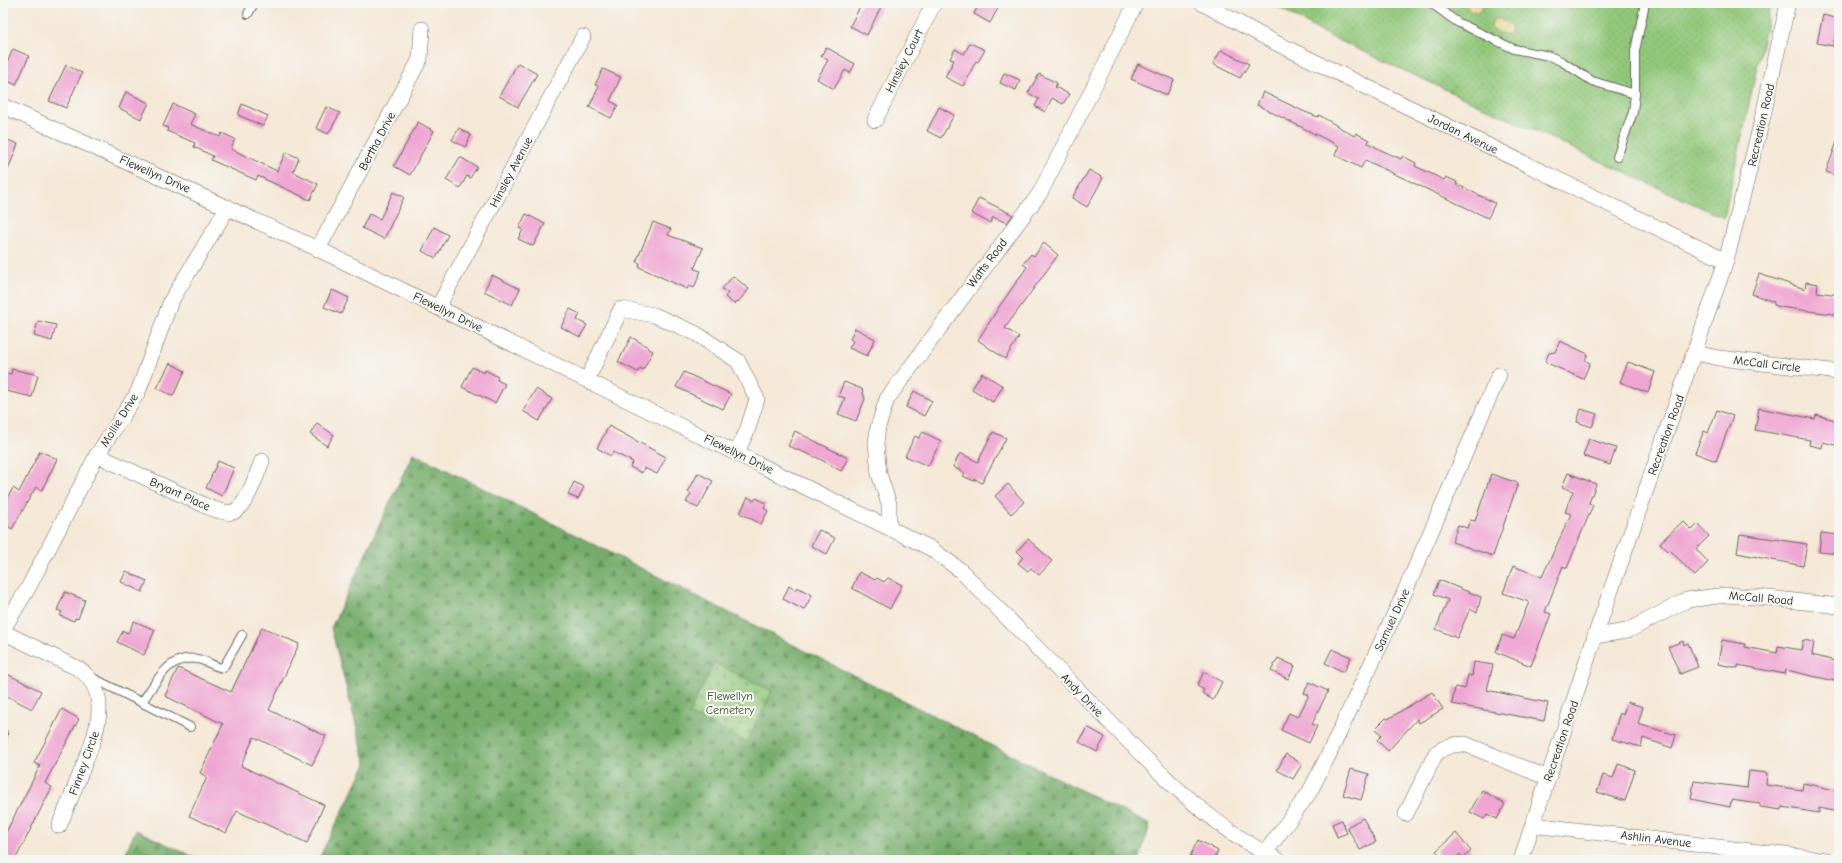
<svg xmlns="http://www.w3.org/2000/svg" width="1842" height="863" font-family="'Comic Neue',sans-serif">
<defs>
<pattern id="green-dots" width="8" height="8" patternUnits="userSpaceOnUse"><rect width="8" height="8" fill="#92c87a"/><path d="M2 2h.1M6 6h.1" fill="none" stroke="#7dab69" stroke-width="1.8" stroke-linecap="round"/></pattern>
<pattern id="forest-firs" width="22" height="20" patternUnits="userSpaceOnUse"><rect width="22" height="20" fill="#75ac6a"/><path d="M5 1l3.5 6h-7zM16 11l3.5 6h-7z" fill="#5f8b56"/></pattern>
<pattern id="sand-dots" width="8" height="8" patternUnits="userSpaceOnUse"><rect width="8" height="8" fill="#eeda9e"/><path d="M2 2h.1M6 6h.1" fill="none" stroke="#ccba88" stroke-width="1.8" stroke-linecap="round"/></pattern>
<pattern id="cemetery-stones" width="16" height="16" patternUnits="userSpaceOnUse"><rect width="16" height="16" fill="#92c87a"/><path d="M2 7V4a2 2 0 0 1 4 0v3zM10 15v-3a2 2 0 0 1 4 0v3z" fill="#7dab69"/></pattern>
</defs>
<rect width="100%" height="100%" fill="#f6f6f2"/>
<filter id="ink" filterUnits="userSpaceOnUse"><feTurbulence type="fractalNoise" baseFrequency=".025" numOctaves="2"/><feDisplacementMap in="SourceGraphic" scale="8" xChannelSelector="R" yChannelSelector="G"/><feConvolveMatrix kernelMatrix="1 2 1 2 8 2 1 2 1" color-interpolation-filters="sRGB"/></filter>
<filter id="wash" filterUnits="userSpaceOnUse"><feTurbulence type="fractalNoise" baseFrequency=".012" numOctaves="4" result="noise"/><feDisplacementMap in="SourceGraphic" scale="16" xChannelSelector="R" yChannelSelector="G"/><feGaussianBlur stdDeviation="0.9" result="paint"/><feColorMatrix in="noise" values="0 0 0 0 0 0 0 0 0 0 0 0 0 0 0 0 0 1.4 0 .05"/><feComposite in="paint" operator="in"/></filter>
<g filter="url(#wash)">
<rect width="100%" height="100%" fill="#f5e8d7"/>
<path fill="url(#green-dots)" stroke="#57724b" d="M 1271,3 L 1771,3 L 1724,218 L 1325,34 Z"/>
<g fill="url(#forest-firs)" stroke="#486443">
<path d="M 413,453 L 1150,825 L 1139,860 L 318,860 L 366,764 L 331,628 Z"/>
<path d="M 136,830 L 200,860 L 122,860 Z"/>
</g>
<g fill="url(#sand-dots)" stroke="#857b5d">
<path d="M 1465,3 L 1482,3 L 1482,7 L 1479,11 L 1473,12 L 1469,10 Z"/>
<path d="M 1493,19 C 1501,18 1508,22 1512,29 L 1510,34 C 1502,36 1496,32 1491,26 Z"/>
</g>
<path fill="url(#cemetery-stones)" stroke="#57724b" d="M 714,663 L 772,691 L 747,742 L 689,714 Z"/>
<g id="blocks">
<g fill="#efa6d2">
<path d="M 862,3 L 883,3 L 867,35 L 850,26 Z"/>
<path d="M 979,3 L 1001,3 L 990,23 L 974,14 Z"/>
<path d="M 1823,15 L 1839,19 L 1833,46 L 1817,43 Z"/>
<path d="M 970,43 L 985,50 L 978,62 L 976,61 L 963,86 L 945,77 L 954,60 L 950,59 L 955,49 L 964,54 Z"/>
<path d="M 826,47 L 855,64 L 850,73 L 845,70 L 834,89 L 817,79 L 828,60 L 821,56 Z"/>
<path d="M 13,49 L 29,56 L 16,85 L 3,79 L 3,72 Z"/>
<path d="M 1221,50 L 1249,64 L 1240,78 L 1213,64 Z"/>
<path d="M 518,63 L 537,74 L 518,107 L 499,96 Z"/>
<path d="M 1138,64 L 1174,80 L 1167,95 L 1131,79 Z"/>
<path d="M 66,65 L 82,73 L 66,108 L 49,101 Z"/>
<path d="M 603,69 L 621,77 L 610,101 L 618,105 L 611,118 L 589,107 L 599,86 L 595,85 Z"/>
<path d="M 1004,73 L 1020,80 L 1016,90 L 1000,83 Z"/>
<path d="M 1039,74 L 1057,83 L 1055,87 L 1069,94 L 1063,104 L 1052,98 L 1045,112 L 1035,106 L 1039,99 L 1028,93 Z"/>
<path d="M 126,92 L 149,103 L 141,119 L 119,108 Z"/>
<path d="M 1263,92 L 1305,112 L 1318,117 L 1319,115 L 1354,136 L 1356,133 L 1369,140 L 1368,143 L 1381,150 L 1401,159 L 1403,156 L 1416,163 L 1415,166 L 1444,180 L 1446,177 L 1457,182 L 1456,184 L 1495,203 L 1488,218 L 1365,160 L 1361,168 L 1335,155 L 1339,146 L 1257,105 Z"/>
<path d="M 173,104 L 195,114 L 190,124 L 220,137 L 222,133 L 235,139 L 231,149 L 277,171 L 286,152 L 299,158 L 293,172 L 318,184 L 310,200 L 258,176 L 256,180 L 211,160 L 213,156 L 194,147 L 195,143 L 167,131 L 168,128 L 163,126 Z"/>
<path d="M 242,104 L 268,116 L 263,126 L 238,115 Z"/>
<path d="M 326,107 L 340,113 L 328,134 L 316,128 Z"/>
<path d="M 939,107 L 954,115 L 941,138 L 927,131 Z"/>
<path d="M 418,122 L 434,131 L 410,175 L 394,166 Z"/>
<path d="M 459,128 L 471,135 L 465,147 L 452,140 Z"/>
<path d="M 3,138 L 18,144 L 4,180 L 3,180 Z"/>
<path d="M 1838,139 L 1839,139 L 1839,177 L 1826,172 Z"/>
<path d="M 460,157 L 477,167 L 470,178 L 467,176 L 460,188 L 446,180 Z"/>
<path d="M 1089,170 L 1103,178 L 1087,207 L 1072,198 Z"/>
<path d="M 393,192 L 404,197 L 384,239 L 362,228 L 369,214 L 380,219 Z"/>
<path d="M 979,198 L 1013,215 L 1007,223 L 993,217 L 990,223 L 971,213 Z"/>
<path d="M 526,214 L 545,224 L 533,246 L 518,239 L 523,230 L 519,228 Z"/>
<path d="M 653,222 L 671,229 L 668,235 L 703,248 L 694,269 L 701,271 L 694,288 L 689,286 L 687,289 L 639,267 L 640,263 L 636,262 Z"/>
<path d="M 434,227 L 448,235 L 436,258 L 422,251 Z"/>
<path d="M 1044,243 L 1058,255 L 1005,328 L 1019,337 L 1005,359 L 978,340 L 1001,304 L 1027,267 L 1023,264 L 1031,254 L 1034,256 Z"/>
<path d="M 1759,274 L 1805,289 L 1806,282 L 1818,284 L 1817,292 L 1839,295 L 1839,315 L 1780,307 L 1774,305 L 1774,302 L 1752,294 Z"/>
<path d="M 492,275 L 520,289 L 512,305 L 484,291 Z"/>
<path d="M 733,276 L 749,289 L 738,302 L 737,301 L 734,304 L 725,297 L 728,293 L 722,289 Z"/>
<path d="M 332,290 L 349,298 L 341,314 L 324,307 Z"/>
<path d="M 570,309 L 580,314 L 577,320 L 587,325 L 580,337 L 561,327 Z"/>
<path d="M 38,321 L 56,325 L 52,341 L 34,336 Z"/>
<path d="M 855,328 L 875,339 L 867,356 L 849,348 L 853,341 L 850,339 Z"/>
<path d="M 631,337 L 648,347 L 647,348 L 653,351 L 643,370 L 640,368 L 638,372 L 618,362 Z"/>
<path d="M 1560,341 L 1588,354 L 1585,360 L 1590,363 L 1583,379 L 1545,362 L 1549,353 L 1555,352 Z"/>
<path d="M 1628,362 L 1655,372 L 1648,393 L 1620,382 Z"/>
<path d="M 170,363 L 185,371 L 173,396 L 157,388 Z"/>
<path d="M 472,367 L 484,373 L 485,370 L 498,377 L 497,380 L 505,384 L 495,403 L 462,387 Z"/>
<path d="M 12,369 L 38,375 L 32,397 L 6,391 L 6,387 L 3,386 L 6,373 L 11,374 Z"/>
<path d="M 684,372 L 731,394 L 723,409 L 676,387 Z"/>
<path d="M 982,373 L 1003,386 L 993,402 L 972,389 Z"/>
<path d="M 844,382 L 862,389 L 865,399 L 856,421 L 838,414 L 845,398 L 838,396 Z"/>
<path d="M 536,389 L 552,399 L 539,421 L 523,411 Z"/>
<path d="M 914,391 L 932,401 L 924,416 L 906,407 Z"/>
<path d="M 1759,408 L 1815,419 L 1816,415 L 1839,421 L 1839,446 L 1823,442 L 1822,448 L 1809,445 L 1810,440 L 1755,430 Z"/>
<path d="M 1581,409 L 1597,414 L 1592,427 L 1577,422 Z"/>
<path d="M 1717,410 L 1733,416 L 1716,461 L 1695,453 L 1704,431 L 1708,433 Z"/>
<path d="M 317,423 L 334,435 L 327,446 L 310,434 Z"/>
<path d="M 609,426 L 666,457 L 657,474 L 644,468 L 642,473 L 630,467 L 633,462 L 613,452 L 611,456 L 597,448 Z"/>
<path d="M 795,431 L 848,458 L 841,471 L 818,458 L 788,446 Z"/>
<path d="M 923,432 L 941,441 L 928,466 L 905,456 L 915,436 L 919,438 Z"/>
<path d="M 993,432 L 1006,438 L 982,483 L 975,479 L 974,481 L 963,476 L 965,473 L 953,467 L 960,453 L 978,462 Z"/>
<path d="M 1589,439 L 1616,448 L 1610,465 L 1583,456 Z"/>
<path d="M 40,451 L 57,459 L 42,490 L 36,487 L 12,529 L 3,523 L 3,505 L 13,488 L 19,492 Z"/>
<path d="M 218,461 L 234,468 L 222,496 L 206,488 Z"/>
<path d="M 698,473 L 713,481 L 698,508 L 686,502 L 691,494 L 688,492 Z"/>
<path d="M 1568,473 L 1596,484 L 1589,503 L 1593,505 L 1567,568 L 1563,566 L 1545,612 L 1551,614 L 1531,666 L 1496,652 L 1502,635 L 1514,639 L 1529,602 L 1503,593 L 1513,566 L 1542,577 L 1571,514 L 1565,512 L 1573,491 L 1562,487 Z"/>
<path d="M 1491,474 L 1518,483 L 1493,556 L 1452,542 L 1458,525 L 1467,528 L 1470,520 L 1475,521 Z"/>
<path d="M 574,482 L 584,487 L 578,499 L 568,495 Z"/>
<path d="M 1008,484 L 1024,502 L 1011,514 L 995,496 Z"/>
<path d="M 748,497 L 754,501 L 756,498 L 767,504 L 764,508 L 768,511 L 761,524 L 740,513 Z"/>
<path d="M 1683,521 L 1692,530 L 1698,524 L 1709,536 L 1696,549 L 1708,562 L 1695,576 L 1670,550 L 1668,551 L 1660,543 Z"/>
<path d="M 819,530 L 835,538 L 827,554 L 811,546 Z"/>
<path d="M 1821,533 L 1839,535 L 1839,554 L 1819,552 Z"/>
<path d="M 1740,534 L 1807,544 L 1803,566 L 1737,553 Z"/>
<path d="M 1028,539 L 1052,561 L 1039,575 L 1031,568 L 1028,571 L 1018,563 L 1023,557 L 1017,551 Z"/>
<path d="M 126,571 L 147,581 L 142,592 L 121,582 Z"/>
<path d="M 859,572 L 875,580 L 877,578 L 884,582 L 888,578 L 902,585 L 890,609 L 852,588 Z"/>
<path d="M 1439,580 L 1481,597 L 1477,613 L 1470,609 L 1457,638 L 1436,629 L 1448,600 L 1434,594 Z"/>
<path d="M 789,586 L 795,590 L 797,587 L 812,595 L 804,610 L 783,599 Z"/>
<path d="M 65,592 L 85,600 L 78,619 L 75,618 L 74,621 L 60,616 L 62,612 L 57,610 Z"/>
<path d="M 134,621 L 155,630 L 144,655 L 117,642 L 123,631 L 128,633 Z"/>
<path d="M 262,627 L 299,644 L 269,710 L 326,736 L 312,765 L 254,737 L 241,766 L 324,805 L 307,843 L 237,811 L 226,833 L 189,816 L 207,777 L 200,773 L 223,724 L 165,696 L 178,668 L 231,692 Z"/>
<path d="M 1722,640 L 1745,644 L 1745,647 L 1777,653 L 1778,646 L 1801,650 L 1803,640 L 1814,642 L 1812,655 L 1839,662 L 1839,682 L 1786,670 L 1785,674 L 1738,665 L 1738,668 L 1718,664 Z"/>
<path d="M 1683,641 L 1684,645 L 1688,643 L 1698,667 L 1680,674 L 1668,647 Z"/>
<path d="M 1332,649 L 1351,657 L 1344,672 L 1325,663 Z"/>
<path d="M 1278,658 L 1295,666 L 1288,679 L 1271,671 Z"/>
<path d="M 1474,662 L 1493,665 L 1487,690 L 1548,703 L 1544,721 L 1452,704 L 1455,687 L 1465,689 L 1468,675 L 1472,676 Z"/>
<path d="M 3,672 L 41,691 L 32,709 L 3,694 Z"/>
<path d="M 1204,672 L 1222,682 L 1213,700 L 1202,693 L 1204,690 L 1197,686 Z"/>
<path d="M 1309,682 L 1328,691 L 1312,724 L 1317,726 L 1309,743 L 1281,730 L 1289,713 L 1298,717 L 1309,695 L 1304,693 Z"/>
<path d="M 1432,692 L 1443,709 L 1419,723 L 1417,719 L 1388,751 L 1377,740 L 1382,735 L 1375,729 L 1386,718 L 1388,719 Z"/>
<path d="M 1627,702 L 1643,707 L 1638,724 L 1676,735 L 1672,748 L 1643,738 L 1641,747 L 1612,739 L 1620,713 L 1623,715 Z"/>
<path d="M 62,709 L 79,719 L 45,783 L 52,787 L 15,860 L 3,860 L 3,838 L 40,766 L 34,763 Z"/>
<path d="M 1087,727 L 1105,737 L 1097,752 L 1079,742 Z"/>
<path d="M 1286,754 L 1302,764 L 1293,779 L 1277,770 Z"/>
<path d="M 1618,764 L 1635,770 L 1625,801 L 1597,792 L 1603,775 L 1613,778 Z"/>
<path d="M 1351,769 L 1369,774 L 1361,800 L 1343,795 Z"/>
<path d="M 1749,771 L 1767,773 L 1766,785 L 1802,790 L 1803,783 L 1839,791 L 1839,812 L 1819,808 L 1819,813 L 1782,807 L 1782,810 L 1760,807 L 1760,804 L 1731,800 L 1730,807 L 1691,799 L 1694,781 L 1747,788 Z"/>
<path d="M 1482,790 L 1505,804 L 1497,819 L 1487,814 L 1484,819 L 1470,812 Z"/>
<path d="M 1363,818 L 1376,842 L 1360,850 L 1347,827 Z"/>
<path d="M 1342,820 L 1347,833 L 1337,837 L 1332,824 Z"/>
<path d="M 1456,833 L 1471,851 L 1463,858 L 1460,854 L 1454,860 L 1444,860 L 1436,851 Z"/>
<path d="M 1198,840 L 1218,851 L 1213,860 L 1198,860 L 1190,856 Z"/>
</g>
</g>
</g>
<g filter="url(#ink)">
<use href="#blocks" fill-opacity="0" stroke="#68635d" stroke-width="1"/>
<g fill="none" stroke-linecap="round" stroke-linejoin="round">
<defs>
<g id="lane">
<path d="M 1431,3 L 1457,22 L 1514,49 L 1549,56 L 1561,61 L 1592,81 L 1635,94 L 1633,112 L 1617,157"/>
<path d="M 248,14 L 254,3"/>
<path d="M 1635,94 L 1635,51 L 1645,3"/>
<path d="M 91,677 L 190,727"/>
<path d="M 142,702 C 156,683 168,654 197,659 C 206,660 214,667 223,668 L 242,635"/>
<path d="M 3,733 L 3,736"/>
</g>
<g id="street">
<path d="M 1202,3 L 1272,41 L 1726,261"/>
<path d="M 3,106 L 318,249 L 930,548 L 960,570 C 1006,617 1053,664 1099,711 C 1153,767 1207,824 1278,860"/>
<path d="M 875,120 L 934,3"/>
<path d="M 318,249 L 420,59 L 422,29"/>
<path d="M 438,307 L 583,37"/>
<path d="M 1695,353 L 1719,358 L 1839,372"/>
<path d="M 587,380 L 621,309 L 654,315 L 695,333 L 738,361 L 757,399 L 747,431 L 737,452"/>
<path d="M 97,455 L 206,506 C 214,509 225,514 233,512 C 246,508 257,474 262,461"/>
<path d="M 889,527 L 889,504 L 879,474 L 876,443 L 878,427 L 887,399 L 1040,193 L 1136,3"/>
<path d="M 3,629 L 27,590 L 97,455 L 138,392 L 171,301 L 228,207"/>
<path d="M 3,632 L 79,669 C 115,694 94,740 81,772 C 74,790 67,808 59,826"/>
<path d="M 1595,636 L 1627,631 L 1687,600 L 1726,595 L 1769,598 L 1839,606"/>
<path d="M 1406,814 L 1436,753 C 1446,746 1453,744 1465,744 L 1548,778"/>
<path d="M 1533,825 L 1827,860"/>
<path d="M 1265,853 L 1309,793 L 1329,754 L 1403,596 L 1499,375"/>
<path d="M 1521,860 L 1595,636 L 1726,261 L 1762,120 L 1788,3"/>
</g>
</defs>
<use href="#lane" stroke="#68635d" stroke-width="10"/>
<use href="#street" stroke="#68635d" stroke-width="16"/>
<use href="#lane" stroke="#fff" stroke-width="8"/>
<use href="#street" stroke="#fff" stroke-width="15"/>
</g>
</g>
<g text-anchor="middle" stroke-width="4" stroke-linejoin="round" paint-order="stroke">
<g font-size="12" fill="#1c1c1c" stroke="#f6f6f2">
<text transform="translate(904 61) rotate(-63)" y="4">Hinsley Court</text>
<text transform="translate(1761 125) rotate(-77)" y="4">Recreation Road</text>
<text transform="translate(1463 134) rotate(26)" y="4">Jordan Avenue</text>
<text transform="translate(377 141) rotate(-62)" y="4">Bertha Drive</text>
<text transform="translate(511 172) rotate(-62)" y="4">Hinsley Avenue</text>
<text transform="translate(155 174) rotate(24)" y="4">Flewellyn Drive</text>
<text transform="translate(987 263) rotate(-53)" y="4">Watts Road</text>
<text transform="translate(448 312) rotate(26)" y="4">Flewellyn Drive</text>
<text transform="translate(1767 364) rotate(7)" y="4">McCall Circle</text>
<text transform="translate(119 420) rotate(-58)" y="4">Mollie Drive</text>
<text transform="translate(1666 435) rotate(-70)" y="4">Recreation Road</text>
<text transform="translate(739 454) rotate(26)" y="4">Flewellyn Drive</text>
<text transform="translate(180 494) rotate(24)" y="4">Bryant Place</text>
<text transform="translate(1761 598) rotate(5)" y="4">McCall Road</text>
<text transform="translate(1392 620) rotate(-65)" y="4">Samuel Drive</text>
<text transform="translate(1082 695) rotate(46)" y="4">Andy Drive</text>
<text transform="translate(1561 741) rotate(-71)" y="4">Recreation Road</text>
<text transform="translate(84 763) rotate(-70)" y="4">Finney Circle</text>
<text transform="translate(1656 839) rotate(7)" y="4">Ashlin Avenue</text>
</g>
<g font-size="12" fill="#45583d" stroke="#f6f6f2">
<text x="730" y="700">Flewellyn<tspan x="730" dy="14">Cemetery</tspan></text>
</g>
</g>
<rect width="1842" height="863" fill="none" stroke="#f6f6f2" stroke-width="16"/>
</svg>
